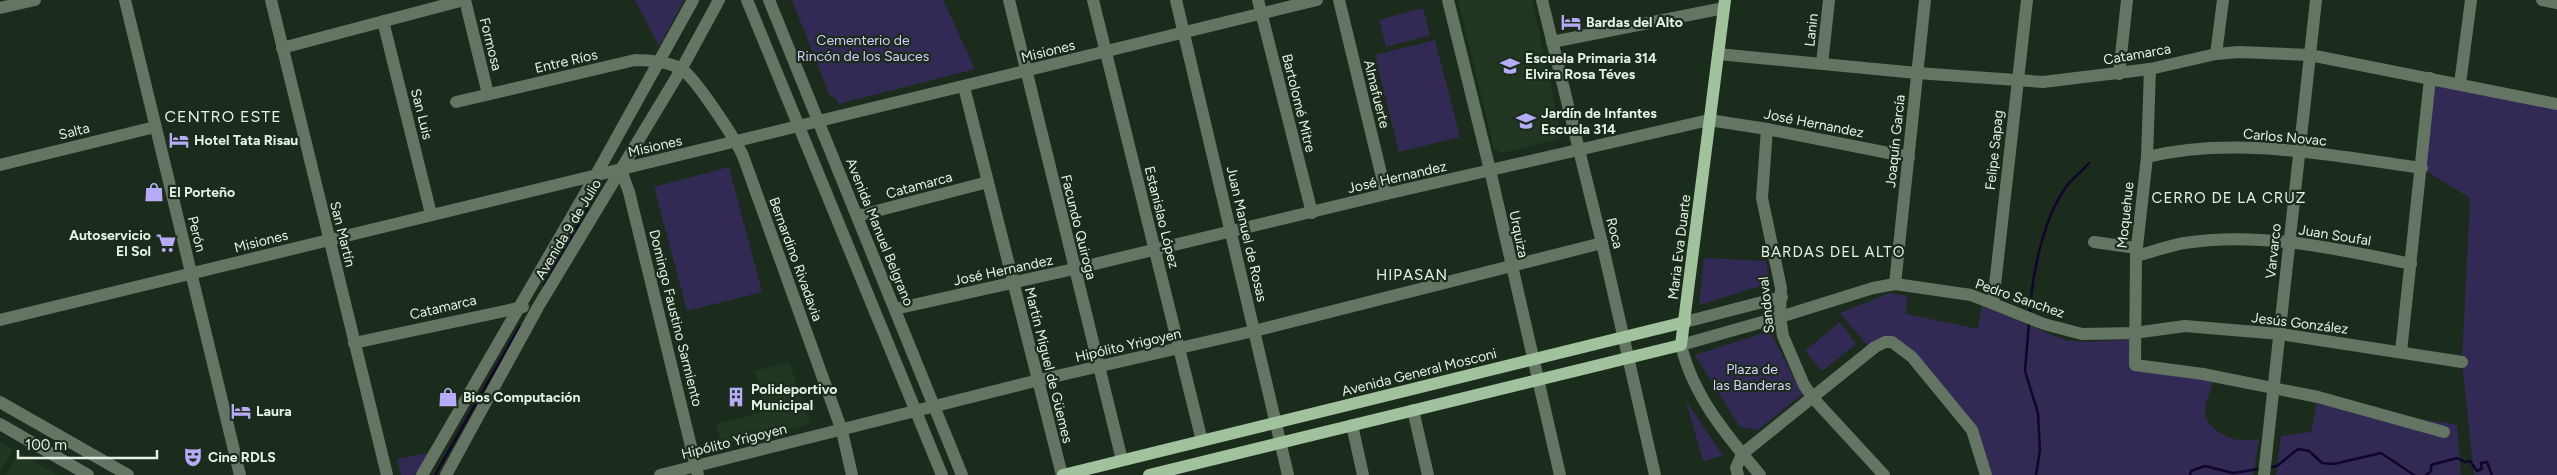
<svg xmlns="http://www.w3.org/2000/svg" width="2557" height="475" font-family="Figtree,sans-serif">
<rect width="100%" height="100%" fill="#1c2c1c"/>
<g fill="#223722">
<path d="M 1458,0 L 1532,0 L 1561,133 L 1558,139 L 1501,153 L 1494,148 Z"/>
<path d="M 789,362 L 810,424 L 722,445 L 716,424 L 765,411 L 755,371 Z"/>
<path d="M 0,442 L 13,449 L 0,472 Z"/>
<path d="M 19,453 L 58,475 L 6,475 Z"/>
</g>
<g fill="#322a54">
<path d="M 635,0 L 684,0 L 659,46 Z"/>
<path d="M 792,0 L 943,0 L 975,69 L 838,104 L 836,98 L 830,96 Z"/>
<path d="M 1423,8 L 1430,35 L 1386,47 L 1379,20 Z"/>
<path d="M 1435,40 L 1460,137 L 1399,152 L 1375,55 Z"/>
<path d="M 2432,81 L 2557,108 L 2557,475 L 2474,475 L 2462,362 L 2470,198 L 2425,170 Z"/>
<path d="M 729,167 L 762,292 L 687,311 L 654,187 Z"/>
<path d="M 1704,258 L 1766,261 L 1770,283 L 1699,305 Z"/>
<path d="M 1890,293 L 1907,296 L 1906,314 L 1978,329 L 1982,306 L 2065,340 L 2089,342 L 2131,339 L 2131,364 L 2213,381 C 2211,390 2205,403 2205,412 C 2205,427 2227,439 2239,440 C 2245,441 2252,439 2259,439 L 2253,475 L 1992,475 L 1978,434 L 1906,346 L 1869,347 L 1840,313 Z"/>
<path d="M 1840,322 L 1856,344 L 1822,371 L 1805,351 Z"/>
<path d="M 1770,331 L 1802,394 L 1758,430 L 1740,427 L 1695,355 Z"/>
<path d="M 1686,401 L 1723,456 L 1703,461 Z"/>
<path d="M 2317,402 L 2457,425 L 2461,475 L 2276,475 L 2281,436 L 2311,432 Z"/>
<path d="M 428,453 L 415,475 L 401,475 L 397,459 Z"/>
</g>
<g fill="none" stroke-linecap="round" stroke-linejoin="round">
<g stroke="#11052d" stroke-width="2.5">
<path d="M 544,285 L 601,185"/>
<path d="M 2030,312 C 2032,273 2044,213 2070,182 C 2076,176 2083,170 2089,163"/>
<path d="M 2029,322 L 2025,371 L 2038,413 L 2040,450 L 2036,475"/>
<path d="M 2271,467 L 2277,466 L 2298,449 L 2309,451 L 2322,463 L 2334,464 L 2381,453 L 2414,475"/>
<path d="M 435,475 L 520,326"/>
<path d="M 2190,475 L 2191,471 L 2205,466 L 2233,473 L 2259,469"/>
<path d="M 2426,475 L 2431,471 L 2431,465 L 2457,458 L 2465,462 L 2470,461 L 2477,471 L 2482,469 L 2481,463 L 2487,462 L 2492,475"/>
</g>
<g stroke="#647563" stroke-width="12">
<path d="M 125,0 L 240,475"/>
<path d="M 271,0 L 387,475"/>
<path d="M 465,0 L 488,94"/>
<path d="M 747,0 L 942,475"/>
<path d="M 769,0 L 962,475"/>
<path d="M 1009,0 L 1122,460"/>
<path d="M 1093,0 L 1202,441"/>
<path d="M 1176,0 L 1288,475"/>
<path d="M 1258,0 L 1312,213"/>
<path d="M 1339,0 L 1386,194"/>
<path d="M 1448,0 L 1490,170 L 1560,475"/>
<path d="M 1542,0 L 1602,243 L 1655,475"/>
<path d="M 2542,0 L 2557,3"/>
<path d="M 0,8 L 35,0"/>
<path d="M 383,21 L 431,214"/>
<path d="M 1552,42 L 1724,8"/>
<path d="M 282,48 L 464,0"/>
<path d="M 1718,54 L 1917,73 L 2043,82 L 2150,69 L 2216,54 L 2239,52 L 2310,55 L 2557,104"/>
<path d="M 2216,54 L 2223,0"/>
<path d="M 1822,64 L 1829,0"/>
<path d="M 2150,69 L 2147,157 L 2136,256 L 2135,365 L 2203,374 L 2318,397 L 2444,432"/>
<path d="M 2119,74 L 2127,0"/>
<path d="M 2460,84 L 2471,0"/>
<path d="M 964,87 L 1062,475"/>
<path d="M 456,102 L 635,60 C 650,60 665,61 680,68 C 693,74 736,140 743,156 L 842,431 L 852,475"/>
<path d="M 1767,129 L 1762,198 L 1781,288 L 1780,317 L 1783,336 L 1804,385 L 1813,398 L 1884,475"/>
<path d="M 2147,157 C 2236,135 2332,156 2422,168"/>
<path d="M 0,165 L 155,127"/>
<path d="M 621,170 L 629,192 L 698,475"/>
<path d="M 857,216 L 988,182"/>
<path d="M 2094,242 L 2137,248"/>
<path d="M 2136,256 C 2151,252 2168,246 2184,243 C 2259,231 2338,249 2411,264"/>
<path d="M 1895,284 L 1925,0"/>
<path d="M 1993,303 L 2027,0"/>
<path d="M 895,309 L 1074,269 L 1386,194 L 1709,120 L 1767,129 L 1909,157"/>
<path d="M 0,320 L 1317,0"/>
<path d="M 1685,322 L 1782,297"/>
<path d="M 354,343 L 523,307"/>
<path d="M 2401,352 L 2430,78"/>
<path d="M 0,402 L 128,475"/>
<path d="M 1413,410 L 1428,475"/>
<path d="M 0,424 L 88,475"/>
<path d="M 1352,425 L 1363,475"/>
<path d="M 422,475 L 597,173 L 693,0"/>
<path d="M 446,475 L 538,307 L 682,68 L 719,0"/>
<path d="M 660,475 L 1039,380 L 1254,331 L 1602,243"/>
<path d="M 1738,475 L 1736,468 L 1742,454 L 1875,347 L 1885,342 L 1892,342 L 1912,357 L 1972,430 L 1986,475"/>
<path d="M 1760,475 C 1727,436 1693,396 1681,345 L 1780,317 L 1873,288 L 1895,284 L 1971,295 L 2044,324 L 2082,334 L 2134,333 L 2185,326 L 2280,334 L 2462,362"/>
<path d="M 2264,475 L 2316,0"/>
</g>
<g stroke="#a0c39e" stroke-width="12">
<path d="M 1063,475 L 1685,322"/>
<path d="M 1149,475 L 1681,345 L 1725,0"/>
</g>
</g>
<defs>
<symbol id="hotel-bare" viewBox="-9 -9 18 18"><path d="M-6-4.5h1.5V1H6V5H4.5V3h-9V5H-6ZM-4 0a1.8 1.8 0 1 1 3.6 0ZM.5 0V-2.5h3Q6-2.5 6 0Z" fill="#b7abf8" stroke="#1c2c1c" stroke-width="2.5" paint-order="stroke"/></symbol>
<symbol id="school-bare" viewBox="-9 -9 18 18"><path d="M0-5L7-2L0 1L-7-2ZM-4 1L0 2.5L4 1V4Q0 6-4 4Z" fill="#b7abf8" stroke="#1c2c1c" stroke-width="2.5" paint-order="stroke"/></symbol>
<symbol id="shop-bare" viewBox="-9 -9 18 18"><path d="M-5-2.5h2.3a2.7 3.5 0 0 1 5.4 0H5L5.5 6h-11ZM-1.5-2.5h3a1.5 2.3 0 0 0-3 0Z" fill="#b7abf8" stroke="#1c2c1c" stroke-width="2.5" paint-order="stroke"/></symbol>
<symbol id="supermarket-bare" viewBox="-9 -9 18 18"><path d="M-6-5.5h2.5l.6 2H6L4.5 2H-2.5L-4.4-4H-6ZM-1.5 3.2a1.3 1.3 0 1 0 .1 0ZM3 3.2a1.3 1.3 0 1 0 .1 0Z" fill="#b7abf8" stroke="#1c2c1c" stroke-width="2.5" paint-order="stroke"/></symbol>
<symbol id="building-bare" viewBox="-9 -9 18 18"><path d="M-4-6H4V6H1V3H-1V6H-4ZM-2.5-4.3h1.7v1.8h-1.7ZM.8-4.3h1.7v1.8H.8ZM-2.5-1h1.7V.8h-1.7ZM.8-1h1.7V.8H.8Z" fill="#b7abf8" stroke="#1c2c1c" stroke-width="2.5" paint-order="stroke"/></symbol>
<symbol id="theatre-bare" viewBox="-9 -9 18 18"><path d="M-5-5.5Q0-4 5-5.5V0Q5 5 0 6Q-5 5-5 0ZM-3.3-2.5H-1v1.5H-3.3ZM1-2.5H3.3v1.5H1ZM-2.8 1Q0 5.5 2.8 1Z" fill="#b7abf8" stroke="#1c2c1c" stroke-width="2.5" paint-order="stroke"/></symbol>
</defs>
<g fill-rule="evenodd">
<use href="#hotel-bare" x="1557" y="8" width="28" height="28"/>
<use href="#school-bare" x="1496" y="52" width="28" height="28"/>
<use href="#school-bare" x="1512" y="107" width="28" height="28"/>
<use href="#hotel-bare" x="165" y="126" width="28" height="28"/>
<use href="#shop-bare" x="140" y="178" width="28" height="28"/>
<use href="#supermarket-bare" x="152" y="229" width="28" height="28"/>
<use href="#shop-bare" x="434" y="383" width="28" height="28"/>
<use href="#building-bare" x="722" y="383" width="28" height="28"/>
<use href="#hotel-bare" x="227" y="397" width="28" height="28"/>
<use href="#theatre-bare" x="179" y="443" width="28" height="28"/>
</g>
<g text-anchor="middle" stroke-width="4.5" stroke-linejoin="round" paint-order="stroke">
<g font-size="14" font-weight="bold" fill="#e6f1e5" stroke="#1c2c1c" text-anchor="start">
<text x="1586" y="27">Bardas del Alto</text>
<text x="1525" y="63">Escuela Primaria 314<tspan x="1525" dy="16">Elvira Rosa Téves</tspan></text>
<text x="1541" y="118">Jardín de Infantes<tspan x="1541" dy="16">Escuela 314</tspan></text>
<text x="194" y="145">Hotel Tata Risau</text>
<text x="169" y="197">El Porteño</text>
<text x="151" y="240" text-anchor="end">Autoservicio<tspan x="151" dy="16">El Sol</tspan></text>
<text x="751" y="394">Polideportivo<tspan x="751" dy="16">Municipal</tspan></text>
<text x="463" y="402">Bios Computación</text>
<text x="256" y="416">Laura</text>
<text x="208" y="462">Cine RDLS</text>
</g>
<g font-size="14" fill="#e6f1e5" stroke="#1c2c1c">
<text transform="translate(1811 30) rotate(-84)" y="5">Lanin</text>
<text transform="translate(491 44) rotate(76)" y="5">Formosa</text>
<text transform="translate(1048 51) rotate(-14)" y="5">Misiones</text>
<text transform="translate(2137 54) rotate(-10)" y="5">Catamarca</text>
<text transform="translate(566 61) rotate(-13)" y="5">Entre Ríos</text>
<text transform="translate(1377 94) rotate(76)" y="5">Almafuerte</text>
<text transform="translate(1299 103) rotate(76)" y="5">Bartolomé Mitre</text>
<text transform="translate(422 114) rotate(76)" y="5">San Luis</text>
<text transform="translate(1814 123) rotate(11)" y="5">José Hernandez</text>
<text transform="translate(74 131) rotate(-14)" y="5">Salta</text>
<text transform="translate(2285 137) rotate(5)" y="5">Carlos Novac</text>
<text transform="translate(1895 141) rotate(-84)" y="5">Joaquín García</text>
<text transform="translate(655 146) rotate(-13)" y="5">Misiones</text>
<text transform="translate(1994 150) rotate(-84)" y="5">Felipe Sapag</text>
<text transform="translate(1397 177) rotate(-13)" y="5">José Hernandez</text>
<text transform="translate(919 185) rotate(-15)" y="5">Catamarca</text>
<text transform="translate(2125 215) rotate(-84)" y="5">Moquehue</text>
<text transform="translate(1162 217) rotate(76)" y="5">Estanislao López</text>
<text transform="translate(1079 227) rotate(76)" y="5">Facundo Quiroga</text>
<text transform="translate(568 229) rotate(-59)" y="5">Avenida 9 de Julio</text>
<text transform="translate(880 232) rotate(68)" y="5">Avenida Manuel Belgrano</text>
<text transform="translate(1615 233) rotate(76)" y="5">Roca</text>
<text transform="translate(197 234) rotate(76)" y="5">Perón</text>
<text transform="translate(343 234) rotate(76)" y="5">San Martín</text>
<text transform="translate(1247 234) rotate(77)" y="5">Juan Manuel de Rosas</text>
<text transform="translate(1519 234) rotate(78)" y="5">Urquiza</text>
<text transform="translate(2335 235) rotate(9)" y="5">Juan Soufal</text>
<text transform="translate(261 241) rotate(-14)" y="5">Misiones</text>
<text transform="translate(1679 247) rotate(-83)" y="5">Maria Eva Duarte</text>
<text transform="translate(2273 251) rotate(-84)" y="5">Varvarco</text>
<text transform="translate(796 259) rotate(70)" y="5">Bernardino Rivadavia</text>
<text transform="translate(1003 270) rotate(-12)" y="5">José Hernandez</text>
<text transform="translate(2020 298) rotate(19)" y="5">Pedro Sanchez</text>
<text transform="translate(1766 305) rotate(-96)" y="5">Sandoval</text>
<text transform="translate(443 307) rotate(-13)" y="5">Catamarca</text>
<text transform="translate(676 318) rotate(76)" y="5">Domingo Faustino Sarmiento</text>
<text transform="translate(2300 323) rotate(7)" y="5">Jesús González</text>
<text transform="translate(1128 345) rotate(-13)" y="5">Hipólito Yrigoyen</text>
<text transform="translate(1049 365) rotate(76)" y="5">Martín Miguel de Güemes</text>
<text transform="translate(1419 372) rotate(-14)" y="5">Avenida General Mosconi</text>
<text transform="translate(734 441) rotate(-14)" y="5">Hipólito Yrigoyen</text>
</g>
<g font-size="14" fill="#d4cffd" stroke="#1c2c1c">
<text x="863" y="45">Cementerio de<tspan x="863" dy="16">Rincón de los Sauces</tspan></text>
<text x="1752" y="374">Plaza de<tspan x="1752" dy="16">las Banderas</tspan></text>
</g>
<g font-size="15" letter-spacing="1" fill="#e6f1e5" stroke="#1c2c1c">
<text x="2229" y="203">CERRO DE LA CRUZ</text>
<text x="1833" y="257">BARDAS DEL ALTO</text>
<text x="1412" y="280">HIPASAN</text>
</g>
<g font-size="16" letter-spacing="1" fill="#e6f1e5" stroke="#1c2c1c">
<text x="223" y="122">CENTRO ESTE</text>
</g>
</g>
<path d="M18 450v8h139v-8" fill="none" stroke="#e6f1e5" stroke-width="2.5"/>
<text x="25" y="450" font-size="15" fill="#e6f1e5" stroke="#1c2c1c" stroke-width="4" paint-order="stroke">100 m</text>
</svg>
